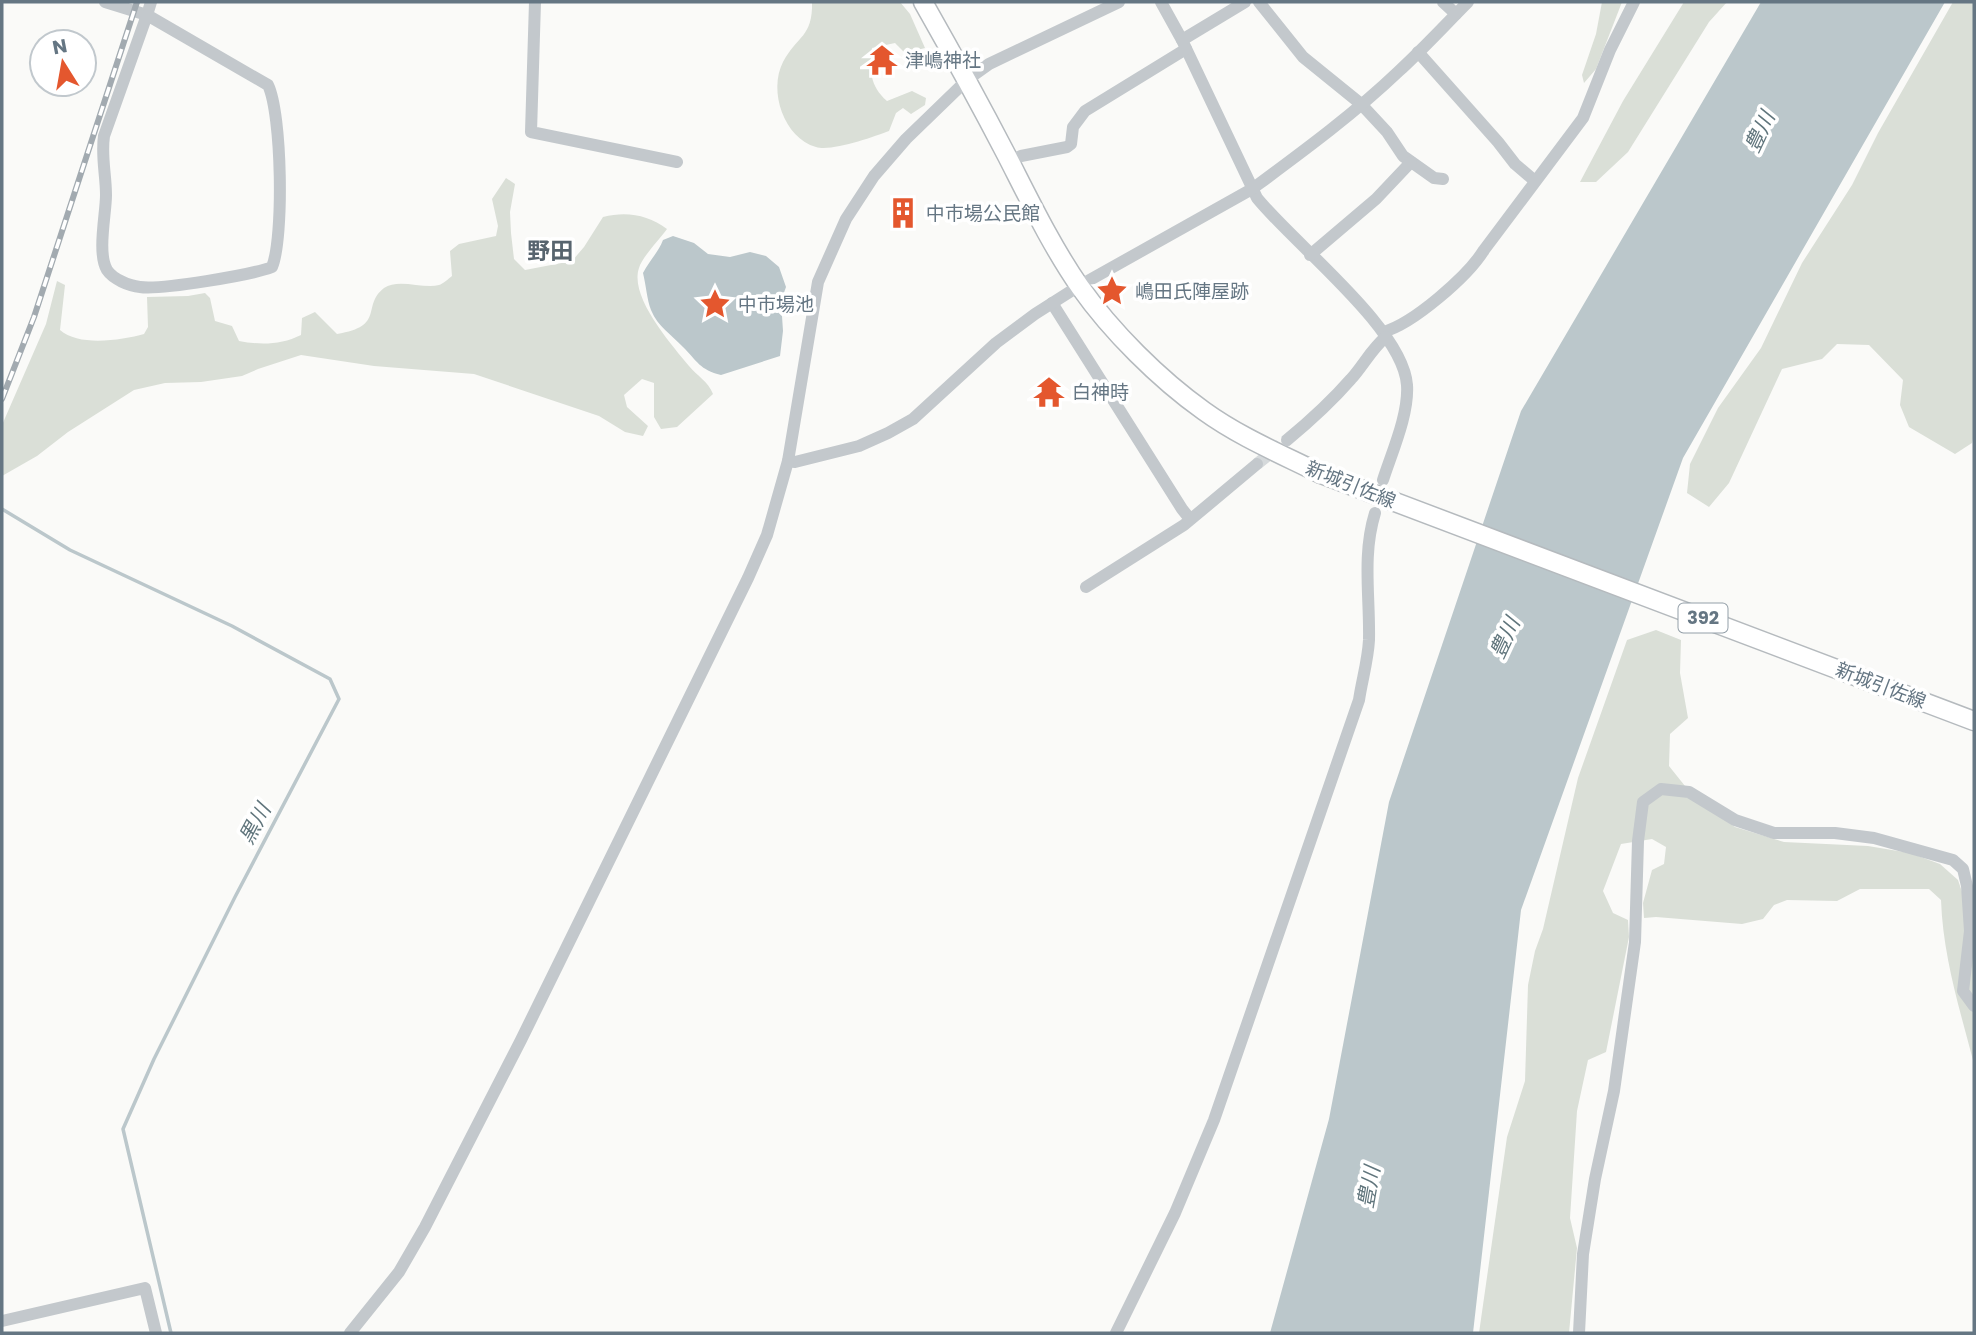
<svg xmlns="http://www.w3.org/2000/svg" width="1976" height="1335" font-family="Poppins,'Noto Sans JP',sans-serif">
<rect width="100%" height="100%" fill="#fafaf8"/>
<g fill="#dadfd7">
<path d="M 812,2 L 900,2 L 910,14 L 925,48 L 905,53 L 895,43 L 872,48 C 869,70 870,86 887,101 L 912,91 L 926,98 L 925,105 L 911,114 L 903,108 L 896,113 L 889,131 C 873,137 831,152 816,147 C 784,138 768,91 783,62 C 797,36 813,37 812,2 Z"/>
<path d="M 1602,2 L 1622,2 L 1596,69 L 1584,83 L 1582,75 L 1596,34 Z"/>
<path d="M 1684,2 L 1727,2 L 1709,22 L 1628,152 L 1596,182 L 1580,182 L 1623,101 Z"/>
<path d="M 1953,2 L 1974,2 L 1974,435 L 1972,443 L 1955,454 L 1909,427 L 1900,405 L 1903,380 L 1869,345 L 1837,344 L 1822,359 L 1782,369 L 1729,483 L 1709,507 L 1687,493 L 1690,464 L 1718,408 L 1761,348 L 1802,263 L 1852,185 L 1878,133 Z"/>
<path d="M 506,178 L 515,184 L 510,212 L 511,233 L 514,259 L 525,270 L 572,261 L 584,247 L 603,217 C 627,211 648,215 667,229 C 660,239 642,257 639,268 C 629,297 672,345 689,366 C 697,376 708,381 713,394 L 677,427 L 661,429 L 654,417 L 654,383 L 642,379 L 624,395 L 627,407 L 648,426 L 643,436 L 625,432 L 599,416 L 474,374 L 374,366 L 301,355 L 258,369 L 242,376 L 201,382 L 165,383 L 134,390 L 68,432 L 37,456 L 2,476 L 2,425 L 46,324 L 57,281 L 65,285 L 60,330 C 79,347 122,340 144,334 L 148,327 L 147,297 L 188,296 L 205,293 L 210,298 L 215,321 L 232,326 L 239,341 C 260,345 281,345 301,335 L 302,318 L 315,312 L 337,334 C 386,326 361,306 384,288 C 398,278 423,289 439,285 C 443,284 448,279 452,276 L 450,251 L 459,244 L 496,236 L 498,226 L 492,199 Z"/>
<path d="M 1656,630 L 1681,640 L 1680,673 L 1688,718 L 1670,734 L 1669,766 L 1697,801 L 1735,827 L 1784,842 L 1868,846 L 1910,853 L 1940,864 L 1958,880 L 1962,892 L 1974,900 L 1974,1064 C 1960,1010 1943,957 1941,900 L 1929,889 L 1860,889 L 1837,901 L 1787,900 L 1774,905 L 1763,919 L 1742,924 L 1656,917 L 1644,918 L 1643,903 L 1652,870 L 1664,864 L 1666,847 L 1652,839 L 1621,844 L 1603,891 L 1613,913 L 1628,920 L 1629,937 L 1606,1052 L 1588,1060 L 1577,1111 L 1570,1218 L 1577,1248 L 1569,1333 L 1479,1333 L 1507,1137 L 1525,1081 L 1528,985 L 1535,951 L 1543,929 L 1578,778 L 1627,640 Z"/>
</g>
<g fill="#bbc7cb">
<path d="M 1761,2 L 1945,2 L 1683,458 L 1521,910 L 1473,1333 L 1270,1333 L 1329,1119 L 1389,802 L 1521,411 Z"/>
<path d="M 673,236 L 694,243 L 708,254 L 730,257 L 750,252 L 766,256 L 779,267 L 786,287 L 781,301 L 783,331 L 780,356 L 721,375 C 700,370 697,361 683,347 C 671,334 658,327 651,310 C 647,300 646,285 643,273 C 649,261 658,253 663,240 Z"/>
</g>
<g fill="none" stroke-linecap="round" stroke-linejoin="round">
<path stroke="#bbc7cb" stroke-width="3.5" d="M 2,509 L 70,550 L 232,626 L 330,679 L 339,699 L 235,897 L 154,1059 L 123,1129 L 171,1333"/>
<path stroke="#d5d9db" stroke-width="12" stroke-dasharray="12 6" stroke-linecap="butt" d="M 1257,464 L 1287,440"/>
<defs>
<path id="primary" d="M 923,2 C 952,53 980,104 1007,156 C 1029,199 1052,247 1080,287 C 1111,331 1159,379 1204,411 C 1240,437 1281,454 1321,474 L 1974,721"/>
</defs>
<use href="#primary" stroke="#b5babe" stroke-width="21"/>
<g stroke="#c3c8cc" stroke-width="12">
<path d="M 105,2 L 147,15 L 151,2"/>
<path d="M 535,2 L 531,132 L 677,162"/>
<path d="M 1161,2 L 1182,40 L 1257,198 C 1294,244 1403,328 1407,385 C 1409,414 1392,452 1383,480"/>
<path d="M 1259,2 L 1303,57 L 1361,104 L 1387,132 L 1403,156 L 1434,178 L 1443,179"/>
<path d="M 1443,2 L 1456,14"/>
<path d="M 147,15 L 268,85 C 282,114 284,238 272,267 C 252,275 161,290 140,287 C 129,286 113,279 107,270 C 97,253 106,214 106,195 C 106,175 101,156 104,136 Z"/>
<path d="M 1182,40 L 1245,2"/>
<path d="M 1418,52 L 1498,142 L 1515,164 L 1535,181"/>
<path d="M 1010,161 L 1021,156 L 1067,147 L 1071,144 L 1073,127 L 1085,111 L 1186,49"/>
<path d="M 1310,255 L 1376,199 L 1411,162"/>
<path d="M 1052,303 L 1182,509 L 1190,519"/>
<path d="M 1383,332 C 1413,324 1468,276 1484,250 L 1583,118 L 1610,50 L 1634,2"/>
<path d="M 1287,440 C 1310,421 1331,402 1351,379 C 1363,366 1372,348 1386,337"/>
<path d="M 788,461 L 795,462 L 859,446 L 888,433 L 913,419 L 996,343 L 1035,314 L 1079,286 L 1252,189 C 1302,152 1354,114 1399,71 C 1423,49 1445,25 1468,2"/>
<path d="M 1086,587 L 1184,525 L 1257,464"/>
<path d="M 2,1321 L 145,1288 L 156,1333"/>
<path d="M 350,1333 L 399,1272 L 425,1227 L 521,1040 L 748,578 L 767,535 L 788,461 L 818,282 L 846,219 L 874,176 L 906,139 L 968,79 L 989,64 L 1119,2"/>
<path d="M 1116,1333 L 1175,1213 L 1214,1120 L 1359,700 C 1362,680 1368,660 1369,640 C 1370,597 1362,555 1375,513"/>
<path d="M 1579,1333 L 1583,1254 L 1595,1179 L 1614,1091 L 1635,942 L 1638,841 L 1643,802 L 1661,789 L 1689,792 L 1735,820 L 1774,833 L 1835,833 L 1874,838 L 1953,860 L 1963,869 L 1967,886 L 1970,931 L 1963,991 L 1974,1006"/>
</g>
<use href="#primary" stroke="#fff" stroke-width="18"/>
<defs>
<path id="rail" d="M 2,399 L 34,317 L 137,2"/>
</defs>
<use href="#rail" stroke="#a2aab0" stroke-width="6"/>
<use href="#rail" stroke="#fff" stroke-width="3.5" stroke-dasharray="10" stroke-linecap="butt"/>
</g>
<defs>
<symbol id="temple-bare" viewBox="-9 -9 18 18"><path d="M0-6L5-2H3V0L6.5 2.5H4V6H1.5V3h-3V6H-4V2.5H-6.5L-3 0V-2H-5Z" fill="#e4572e" stroke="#fff" stroke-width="2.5" paint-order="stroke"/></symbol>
<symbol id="building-bare" viewBox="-9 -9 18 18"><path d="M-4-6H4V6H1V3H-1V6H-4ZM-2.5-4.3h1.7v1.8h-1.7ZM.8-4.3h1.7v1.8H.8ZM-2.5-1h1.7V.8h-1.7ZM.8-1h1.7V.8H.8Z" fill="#e4572e" stroke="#fff" stroke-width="2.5" paint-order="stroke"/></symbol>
<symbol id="sight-bare" viewBox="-9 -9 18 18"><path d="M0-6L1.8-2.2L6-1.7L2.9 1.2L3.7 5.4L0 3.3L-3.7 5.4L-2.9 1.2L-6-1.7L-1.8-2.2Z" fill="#e4572e" stroke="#fff" stroke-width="2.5" paint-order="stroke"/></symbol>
</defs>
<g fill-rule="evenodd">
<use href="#temple-bare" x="860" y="38" width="44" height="44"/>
<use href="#building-bare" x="881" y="191" width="44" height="44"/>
<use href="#sight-bare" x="1090" y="269" width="44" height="44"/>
<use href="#sight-bare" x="693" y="282" width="44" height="44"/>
<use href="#temple-bare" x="1027" y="370" width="44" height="44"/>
</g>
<g text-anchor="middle" stroke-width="7" stroke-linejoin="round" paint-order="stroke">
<rect fill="#fff" stroke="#939fa8" stroke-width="2" x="1678.5" y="603.5" width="49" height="29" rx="5"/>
<g font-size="18" font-weight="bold" fill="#657683">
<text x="1703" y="624">392</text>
</g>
<g font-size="19" fill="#657683" stroke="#fff" text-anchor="start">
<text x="905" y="67">津嶋神社</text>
<text x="926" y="220">中市場公民館</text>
<text x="1135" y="298">嶋田氏陣屋跡</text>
<text x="738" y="311">中市場池</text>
<text x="1072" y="399">白神時</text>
</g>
<g font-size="19" fill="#657683" stroke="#fff">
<text transform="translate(1351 484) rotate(22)" y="7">新城引佐線</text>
<text transform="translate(1881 685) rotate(21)" y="7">新城引佐線</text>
</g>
<g font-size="21" font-style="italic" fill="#60757c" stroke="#fff">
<text transform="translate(1760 132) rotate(-65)" y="7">豊川</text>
<text transform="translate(1505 638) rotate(-65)" y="7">豊川</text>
<text transform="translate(255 824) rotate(-62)" y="7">黒川</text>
<text transform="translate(1369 1187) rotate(-80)" y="7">豊川</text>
</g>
<g font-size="23" font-weight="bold" fill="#57646e" stroke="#fff">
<text x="550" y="259">野田</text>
</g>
</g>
<rect width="1976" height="1335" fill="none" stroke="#657683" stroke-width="7"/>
<g transform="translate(63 63) rotate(349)"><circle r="33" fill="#ffffff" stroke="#c1c8cd" stroke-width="2"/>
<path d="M0-5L12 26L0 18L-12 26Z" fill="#e4572e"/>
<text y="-10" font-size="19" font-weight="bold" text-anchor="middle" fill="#657683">N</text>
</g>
</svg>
